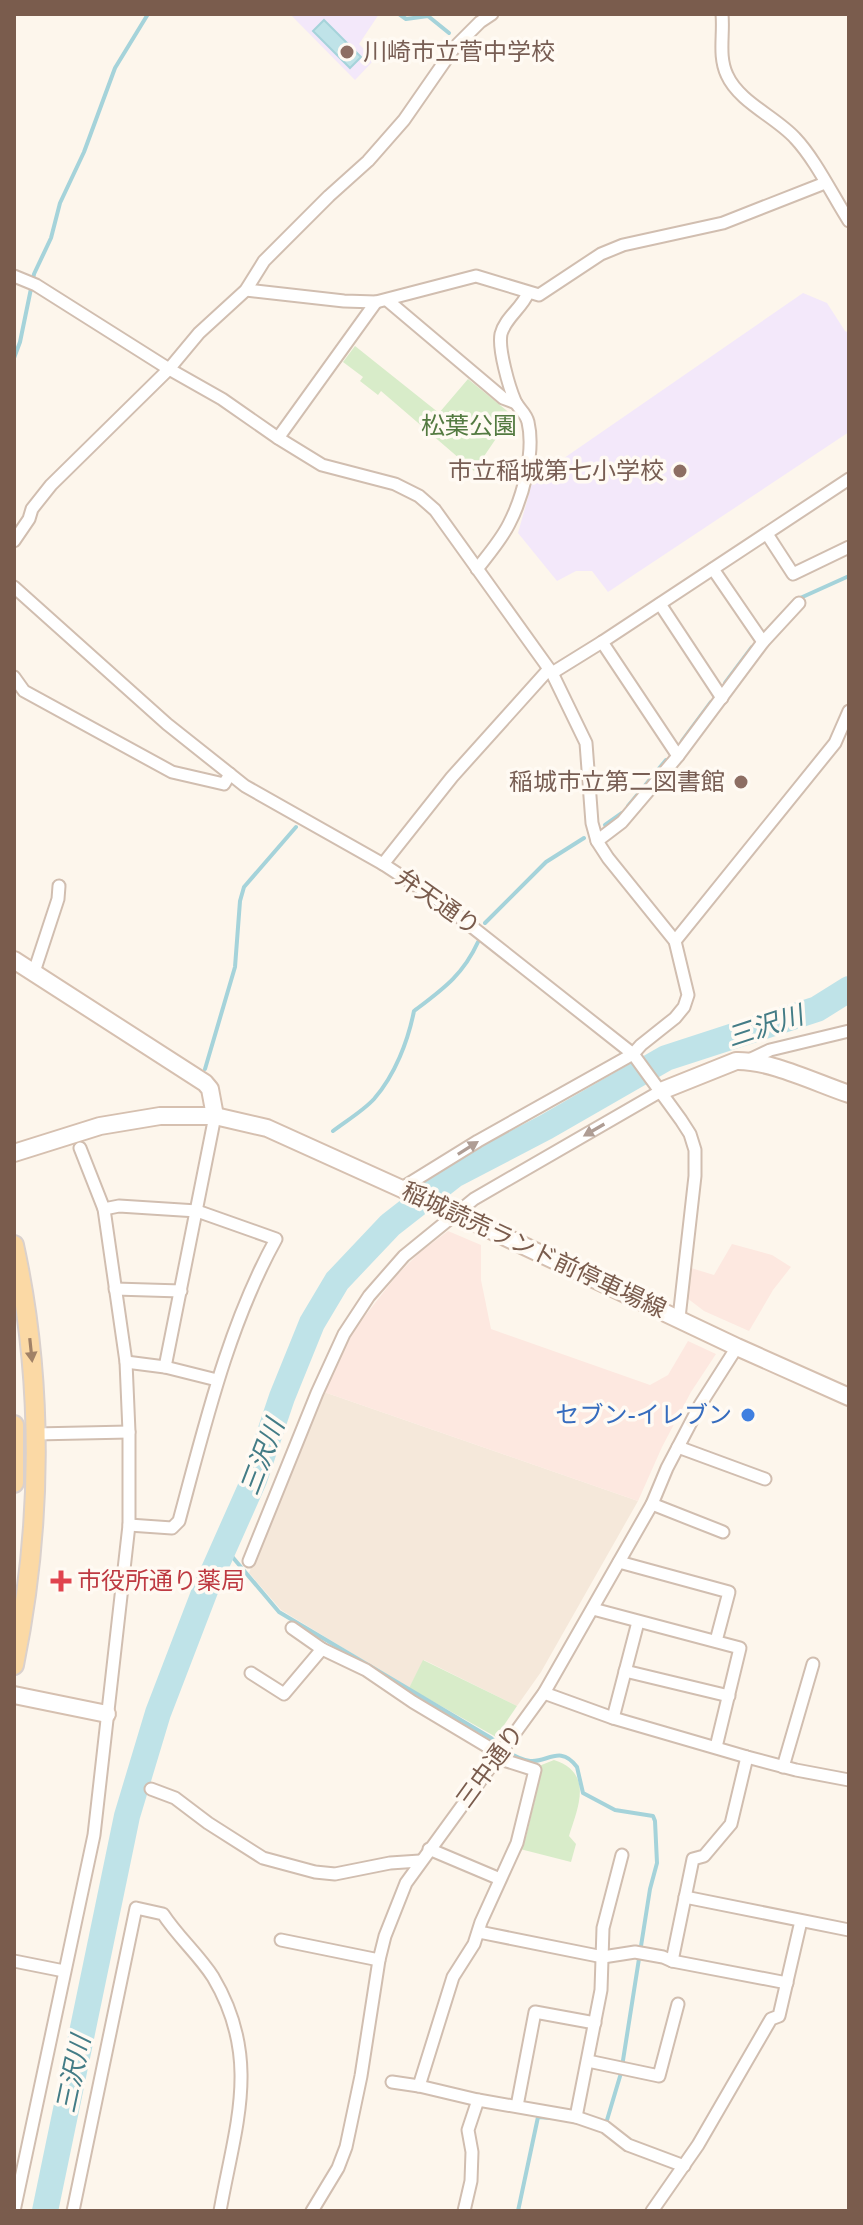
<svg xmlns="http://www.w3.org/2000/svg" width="863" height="2225" font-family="Signika,'Noto Sans JP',sans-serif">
<rect width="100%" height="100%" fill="#fdf6ec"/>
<path fill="#f5e8da" d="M 324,1392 L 638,1501 L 541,1672 L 517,1706 L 424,1660 L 409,1688 L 281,1610 L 249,1573 Z"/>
<g fill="#fde8e0">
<path d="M 448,1231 L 481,1245 L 481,1280 L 491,1329 L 650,1385 L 668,1375 L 688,1341 L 716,1354 L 691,1392 L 662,1447 L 638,1501 L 324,1392 L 350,1335 L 397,1275 L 419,1253 Z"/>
<path d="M 732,1244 L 772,1255 L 791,1267 L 773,1290 L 749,1331 L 704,1311 L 687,1298 L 691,1268 L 714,1275 Z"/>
</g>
<g fill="#f3e8fa">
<path d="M 290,14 L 379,14 L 359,44 L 374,60 L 355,80 Z"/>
<path d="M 803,293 L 827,303 L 845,331 L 849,333 L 849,432 L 608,592 L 592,571 L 576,571 L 557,581 L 518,533 L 534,476 L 554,465 Z"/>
</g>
<g fill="#d8ecc9">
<path d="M 355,346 L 439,413 L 468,379 L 512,415 L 474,471 L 381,391 L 378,395 L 360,381 L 363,377 L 343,362 Z"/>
<path d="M 423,1660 L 517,1706 L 496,1737 L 409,1688 Z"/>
<path d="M 554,1760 C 594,1773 578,1807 569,1836 L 576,1844 L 571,1862 L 520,1849 L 526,1837 L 542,1770 L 539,1766 Z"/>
</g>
<path fill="#bfe3e8" stroke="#a5d3da" stroke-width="2" d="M 324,20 L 361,57 L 350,68 L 313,31 Z"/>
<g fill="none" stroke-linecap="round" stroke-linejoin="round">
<g stroke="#a5d3da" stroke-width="4">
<path d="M 399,14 L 406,19 L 428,16 L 449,33"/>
<path d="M 14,358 L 20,342 L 34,274 L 51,238 L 60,203 L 84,152 L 115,68 L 148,14"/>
<path d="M 798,599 L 849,576"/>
<path d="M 725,683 L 752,647"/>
<path d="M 682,741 L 711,702"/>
<path d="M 628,806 L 666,760"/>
<path d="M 605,825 L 622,813"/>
<path d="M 485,923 L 546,862 L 584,838"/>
<path d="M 205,1069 L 235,967 L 240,901 L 244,887 L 296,827"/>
<path d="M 333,1131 C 346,1121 363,1111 374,1099 C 395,1075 408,1041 414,1011 C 443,989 463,975 478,942"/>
<path d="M 224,1547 L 279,1612 L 491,1738 C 502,1748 515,1759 530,1761 C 547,1763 560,1744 577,1767 L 583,1793 L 615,1810 L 653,1816 L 655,1821 L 657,1863 L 650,1889 L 621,2073 L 607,2120"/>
<path d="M 518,2211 L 538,2117 L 551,2118"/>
</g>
<path stroke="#bfe3e8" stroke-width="26" d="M 45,2211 L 127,1816 L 158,1713 L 206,1588 L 254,1480 L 282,1397 L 312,1323 L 337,1281 L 390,1225 L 454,1175 L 546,1127 L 666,1058 L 817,1009 L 849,989"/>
<defs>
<g id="street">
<path d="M 722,14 C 724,35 718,56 727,75 C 739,102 776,117 795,138 C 815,159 833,196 849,221"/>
<path d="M 14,276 L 36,285 L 169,369 L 222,399 L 278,438 L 322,465 L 395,484 L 419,496 L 435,510 L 552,673 L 586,743 L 592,823 L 597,841 L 608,858 L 675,941 L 688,995 L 684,1007 L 675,1018 L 641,1045 L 633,1054 L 478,1141 L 402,1188"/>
<path d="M 246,290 L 344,301 L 376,302 L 476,276 L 539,295 L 601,254 L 623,245 L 723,223 L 825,183"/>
<path d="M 387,300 L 503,398 L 516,403"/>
<path d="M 278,438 L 376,302"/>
<path d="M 767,534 L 793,574 L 849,547"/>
<path d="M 14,541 L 29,519 L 32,509 L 51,485 L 169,369 L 199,333 L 246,290 L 264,261 L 329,196 L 368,161 L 404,120 L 454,48 L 480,22 L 492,14"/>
<path d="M 477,569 C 488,555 501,540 509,524 C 523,497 535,452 528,422 C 526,413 518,408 515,401 C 509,387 498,349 501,334 C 505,318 522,308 528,293"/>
<path d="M 713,569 L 763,642"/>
<path d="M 14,587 L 167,724 L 245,786 L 383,864 L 438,900 L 633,1054 L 681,1120 L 690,1134 L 695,1150 L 695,1176 L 679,1318"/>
<path d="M 660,604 L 722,698"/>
<path d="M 602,642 L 678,756"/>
<path d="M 552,673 L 602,642 L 849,479"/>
<path d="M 14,677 L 24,691 L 172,772 L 224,784 L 230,774"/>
<path d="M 597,841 L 622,822 L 678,756 L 763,642 L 799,603"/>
<path d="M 383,864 L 452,777 L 549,669"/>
<path d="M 675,941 L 835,743 L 849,711"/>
<path d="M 34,972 L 58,899 L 59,886"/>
<path d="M 749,1060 L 770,1050 L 849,1031"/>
<path d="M 104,1209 L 119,1206 L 197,1211 L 276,1239 C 228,1326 205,1425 179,1521 L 172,1528 L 129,1525"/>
<path d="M 115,1289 L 181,1291"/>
<path d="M 126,1362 L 165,1367 L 217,1380"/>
<path d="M 165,1367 L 215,1116"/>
<path d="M 35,1434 L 129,1432"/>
<path d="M 678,1447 L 765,1479"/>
<path d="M 652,1504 L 723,1532"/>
<path d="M 249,1561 L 317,1393 L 344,1334 L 369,1296 L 404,1256 L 474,1199 L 661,1091"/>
<path d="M 619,1562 L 729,1592 L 716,1641"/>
<path d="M 593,1609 L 740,1648 L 716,1747"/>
<path d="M 292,1628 L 322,1649 L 366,1670 L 413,1702 L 500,1754"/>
<path d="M 625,1671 L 729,1696"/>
<path d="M 251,1673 L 284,1694 L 322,1649"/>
<path d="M 544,1693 L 613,1718 L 747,1757 L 796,1770 L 849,1780"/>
<path d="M 613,1718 L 638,1622"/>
<path d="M 783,1767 L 813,1664"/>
<path d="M 151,1789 L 175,1798 L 208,1823 L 263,1858 L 315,1872 L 335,1874 L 390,1863 L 420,1861"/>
<path d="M 429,1849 L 500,1879"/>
<path d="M 685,1897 L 849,1930"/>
<path d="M 479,1932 L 603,1957 L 635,1952 L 663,1957 L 672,1961 L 787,1983"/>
<path d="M 281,1940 L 379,1960"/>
<path d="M 14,1961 L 64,1971"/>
<path d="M 672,1961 L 693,1859 L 704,1856 L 731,1824 L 747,1757"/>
<path d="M 588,2061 L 659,2076 L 678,2004"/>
<path d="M 392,2082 L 419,2086 L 478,2100 L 576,2117 L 605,2127 L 628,2145 L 684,2166"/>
<path d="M 419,2086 L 453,1977 L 474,1944 L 481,1922 L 517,1843 L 535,1770 L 497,1758"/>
<path d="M 517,2106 L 535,2012 L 595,2023"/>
<path d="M 576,2117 L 601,1990 L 603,1928 L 622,1855"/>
<path d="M 14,2211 L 94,1835 L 129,1525 L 129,1432 L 126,1362 L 104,1209 L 80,1148"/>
<path d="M 73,2211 L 136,1908 L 163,1914 C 178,1937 199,1955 213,1977 C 262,2059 235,2126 220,2211"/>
<path d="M 312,2211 L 338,2168 L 346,2147 L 361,2076 L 379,1960 L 385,1936 L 406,1883 L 544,1693 L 652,1504 L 667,1468 L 700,1405 L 737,1347"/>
<path d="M 464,2211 L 471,2181 L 472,2152 L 468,2130 L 478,2100"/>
<path d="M 652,2211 L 698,2145 L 771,2019 L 779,2016 L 801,1921"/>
</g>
<g id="secondary">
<path d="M 14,960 L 205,1083 L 210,1089 L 215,1116"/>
<path d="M 661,1091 L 736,1061 C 770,1060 816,1083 849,1094"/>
<path d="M 14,1153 L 100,1126 L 160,1116 L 215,1116 L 267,1128 L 444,1208 L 737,1347 L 849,1397"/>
<path d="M 14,1695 L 107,1714"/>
</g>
<g id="primary">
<path d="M 14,1245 C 44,1382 42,1528 14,1665"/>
<path d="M 14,1425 L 14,1483"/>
</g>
</defs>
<use href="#street" stroke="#d1beb0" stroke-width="15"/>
<use href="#secondary" stroke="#d6c0b0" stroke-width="20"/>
<use href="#primary" stroke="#dad1cd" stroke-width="22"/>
<use href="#street" stroke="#fff" stroke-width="11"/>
<use href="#secondary" stroke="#fff" stroke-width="16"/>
<use href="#primary" stroke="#fbd9a5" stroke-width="18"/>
</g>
<defs><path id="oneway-solid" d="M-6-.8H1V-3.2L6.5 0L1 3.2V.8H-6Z" transform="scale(2)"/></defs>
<g fill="#af9d94">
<use href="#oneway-solid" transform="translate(594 1130) rotate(150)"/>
<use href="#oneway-solid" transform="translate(468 1148) rotate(-32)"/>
</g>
<use fill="#a18267" href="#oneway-solid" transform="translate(31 1350) rotate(84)"/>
<g fill="#8d6e63" stroke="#fffaf3" stroke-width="3">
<circle cx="347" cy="52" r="8"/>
<circle cx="680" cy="471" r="8"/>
<circle cx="741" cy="782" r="8"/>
</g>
<circle fill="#3f7fe0" stroke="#fffaf3" stroke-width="3" cx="748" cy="1415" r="8"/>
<path fill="#e0444e" stroke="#fffaf3" stroke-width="3" d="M57 1569h8v8h8v8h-8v8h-8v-8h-8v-8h8z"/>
<g text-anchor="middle" stroke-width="7" stroke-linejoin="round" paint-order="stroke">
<g font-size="24" fill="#785e54" stroke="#fffaf3" text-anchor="end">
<text x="363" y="60" text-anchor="start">川崎市立菅中学校</text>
<text x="664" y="479">市立稲城第七小学校</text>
<text x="725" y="790">稲城市立第二図書館</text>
</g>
<g font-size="24" fill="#537a41" stroke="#fffaf3">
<text x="469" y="434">松葉公園</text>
</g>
<g font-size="24" fill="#7a5c4d" stroke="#fffaf3">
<text transform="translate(438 902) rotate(35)" y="8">弁天通り</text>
<text transform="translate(534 1250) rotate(25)" y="8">稲城読売ランド前停車場線</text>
<text transform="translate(490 1766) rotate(-54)" y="8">三中通り</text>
</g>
<g font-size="24" fill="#366cbe" stroke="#fffaf3" text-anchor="end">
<text x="732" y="1423">セブン-イレブン</text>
</g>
<g font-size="24" fill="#be3a42" stroke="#fffaf3" text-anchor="start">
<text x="77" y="1589">市役所通り薬局</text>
</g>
<g font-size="26" font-style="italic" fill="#437c86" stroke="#fffaf3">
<text transform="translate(765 1026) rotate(-18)" y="9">三沢川</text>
<text transform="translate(262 1457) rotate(-69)" y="9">三沢川</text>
<text transform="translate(73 2074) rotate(-78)" y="9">三沢川</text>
</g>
</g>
<rect width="863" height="2225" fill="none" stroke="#7a5c4d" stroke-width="32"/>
</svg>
